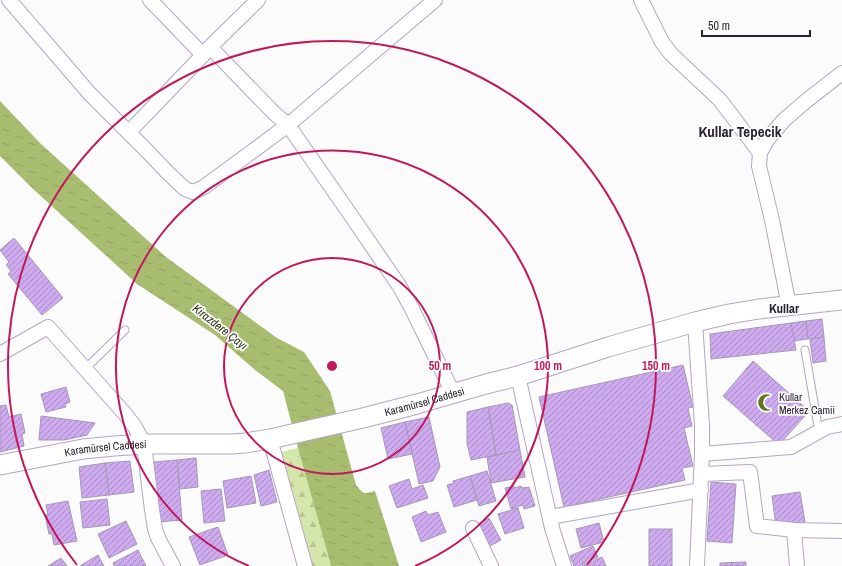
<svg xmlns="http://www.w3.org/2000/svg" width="842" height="566" font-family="'Archivo Narrow',sans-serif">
<defs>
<pattern id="forest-firs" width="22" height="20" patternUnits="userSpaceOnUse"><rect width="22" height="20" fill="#d5e6aa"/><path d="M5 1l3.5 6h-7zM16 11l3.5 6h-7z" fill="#b7c593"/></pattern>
<pattern id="water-ripples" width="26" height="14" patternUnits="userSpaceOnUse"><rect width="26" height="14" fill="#a9bd71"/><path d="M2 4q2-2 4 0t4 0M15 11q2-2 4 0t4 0" fill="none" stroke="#91a262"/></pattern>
<pattern id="building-hatch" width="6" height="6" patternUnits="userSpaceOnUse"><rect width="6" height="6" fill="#ceabef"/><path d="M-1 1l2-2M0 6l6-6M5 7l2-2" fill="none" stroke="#a78bc2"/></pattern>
</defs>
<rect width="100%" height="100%" fill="#fbfbfb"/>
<path fill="url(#forest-firs)" d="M 298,448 L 331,566 L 313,566 L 287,471 L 281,452 Z"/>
<path fill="url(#water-ripples)" d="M 0,101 L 41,144 L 166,257 L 277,338 L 304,352 L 330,391 L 356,485 C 364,495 364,494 375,491 L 399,566 L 331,566 L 298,448 L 283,391 L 255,370 L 215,335 L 137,284 L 32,188 L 0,156 Z"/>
<g fill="url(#building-hatch)" stroke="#a797b7">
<path d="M 14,238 L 63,298 L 42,315 L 8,274 L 11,271 L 6,265 L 9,262 L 0,250 Z"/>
<path d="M 822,319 L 824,337 L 808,339 L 806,321 Z"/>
<path d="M 806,321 L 808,339 L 794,341 L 791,323 Z"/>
<path d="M 791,323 L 796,350 L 711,359 L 710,334 Z"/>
<path d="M 824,337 L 826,361 L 813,363 L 810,339 Z"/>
<path d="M 753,361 L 809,411 L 779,445 L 723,396 Z"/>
<path d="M 683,365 L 693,407 L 688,408 L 692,426 L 684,428 L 693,466 L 682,468 L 685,480 L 564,507 L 539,397 Z"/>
<path d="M 66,387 L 70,402 L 65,404 L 66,407 L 46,412 L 41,394 Z"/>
<path d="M 508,403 L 512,405 L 520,450 L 496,455 L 488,407 Z"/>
<path d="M 6,405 L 9,417 L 21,414 L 25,433 L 22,434 L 24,446 L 0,452 L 0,406 Z"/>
<path d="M 488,407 L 496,455 L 471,460 L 467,443 L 467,412 Z"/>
<path d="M 41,416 L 95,423 L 87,435 L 64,440 L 39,440 Z"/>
<path d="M 429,417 L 440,467 L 433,481 L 419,484 L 405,422 Z"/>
<path d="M 405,422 L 412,454 L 388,459 L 381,428 Z"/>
<path d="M 520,450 L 525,477 L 491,483 L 487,457 Z"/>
<path d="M 196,458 L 198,487 L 180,489 L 177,460 Z"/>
<path d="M 177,460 L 182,520 L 158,522 L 154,462 Z"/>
<path d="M 130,461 L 134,492 L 109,495 L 105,463 Z"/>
<path d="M 105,463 L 109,495 L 82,498 L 79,467 Z"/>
<path d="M 269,470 L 277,502 L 261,506 L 254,475 Z"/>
<path d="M 487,471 L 496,501 L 479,506 L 470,476 Z"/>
<path d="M 251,476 L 256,503 L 227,508 L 223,481 Z"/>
<path d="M 470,476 L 477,500 L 454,507 L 447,485 L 454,483 L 453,481 Z"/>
<path d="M 409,479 L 412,489 L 423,485 L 428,498 L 397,508 L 389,486 Z"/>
<path d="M 711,482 L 736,484 L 732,543 L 707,541 Z"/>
<path d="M 514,486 L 514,488 L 521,486 L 522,488 L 529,487 L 535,506 L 524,509 L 523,505 L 511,509 L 505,488 Z"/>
<path d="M 221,489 L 225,521 L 204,523 L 201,491 Z"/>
<path d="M 800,492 L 805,522 L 776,526 L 772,496 Z"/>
<path d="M 107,499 L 110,525 L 83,528 L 80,502 Z"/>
<path d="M 68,501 L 77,541 L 54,545 L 52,534 L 49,534 L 45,515 L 48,514 L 46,505 Z"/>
<path d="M 518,508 L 524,528 L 505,534 L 498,514 Z"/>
<path d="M 426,511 L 428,515 L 438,512 L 446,532 L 421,542 L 412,517 Z"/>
<path d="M 489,518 L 501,540 L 490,546 L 478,524 Z"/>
<path d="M 126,521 L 137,544 L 109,558 L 98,534 Z"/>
<path d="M 599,523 L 604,542 L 581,548 L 576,529 Z"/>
<path d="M 218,527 L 228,555 L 200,565 L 189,537 Z"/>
<rect x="649" y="529" width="23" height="37"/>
<path d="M 593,546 L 598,557 L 579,566 L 574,566 L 570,556 Z"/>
<path d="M 138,550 L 146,566 L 114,566 L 113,563 Z"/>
<path d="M 98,555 L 104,566 L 80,566 Z"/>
<path d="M 602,557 L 606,566 L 582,566 Z"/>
<path d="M 61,558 L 67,566 L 48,566 Z"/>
<path d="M 746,562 L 746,566 L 720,566 L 720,563 Z"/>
</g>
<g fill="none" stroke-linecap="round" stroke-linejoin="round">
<defs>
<g id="lane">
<path d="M 805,350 L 819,432"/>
<path d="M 85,369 L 125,330"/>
</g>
<g id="street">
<path d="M 9,0 L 90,94 L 147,151 L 167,172 L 185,189 L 193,192 L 204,187 L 288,125 L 435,0"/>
<path d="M 150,0 L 203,55 L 210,47 L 274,113 L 288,125 L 350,214 L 400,287 L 412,309 L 453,393"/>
<path d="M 641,0 L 662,42 L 671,54 L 720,100 L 760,153"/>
<path d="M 210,47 L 258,0"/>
<path d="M 129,132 L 203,55"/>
<path d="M 789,306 L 772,220 L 759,166 L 760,153 L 767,140 L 784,120 L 806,101 L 842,73"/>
<path d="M 695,322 L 702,425 L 702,454 L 697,566"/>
<path d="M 0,354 L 48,327 L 126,415 L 135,427 L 144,444 L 152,510 L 155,529 L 158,538 L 173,566"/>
<path d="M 518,376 L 552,528 L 564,566"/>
<path d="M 270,439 L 305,566"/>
<path d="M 702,454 L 791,447 L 827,427 L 842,424"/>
<path d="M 702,474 L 750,472 L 757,526 L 794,530 L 842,531"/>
<path d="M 550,517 L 701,490"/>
<path d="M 473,528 L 491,566"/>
<path d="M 794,530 L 797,566"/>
</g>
<g id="secondary">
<path id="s1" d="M 0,465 L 83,449 L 114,446 L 144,444 L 232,444 L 245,443 L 270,439 L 363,418 L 417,404 L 486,384 L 518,376 L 608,347 L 695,322 L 729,314 L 759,309 L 842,300"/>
</g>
</defs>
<use href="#lane" stroke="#b5a5c5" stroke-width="9"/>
<use href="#street" stroke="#b5a5c5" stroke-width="16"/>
<use href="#secondary" stroke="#b5a5c5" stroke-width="21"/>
<use href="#lane" stroke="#fff" stroke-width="7"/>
<use href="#street" stroke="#fff" stroke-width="14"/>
<use href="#secondary" stroke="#fff" stroke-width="19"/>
</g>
<g fill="none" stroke="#c2185b" stroke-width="2">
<circle cx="332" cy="366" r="108"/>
<path d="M249 566A216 216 0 1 1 415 566"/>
<path d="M77 565A324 324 0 1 1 587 565"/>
</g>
<defs>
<symbol id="mosque-bare" viewBox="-9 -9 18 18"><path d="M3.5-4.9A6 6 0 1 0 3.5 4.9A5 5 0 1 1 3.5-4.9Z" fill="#617322" stroke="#fff" stroke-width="2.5" paint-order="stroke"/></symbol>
</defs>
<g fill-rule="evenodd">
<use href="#mosque-bare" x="754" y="390" width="25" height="25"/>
</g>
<g text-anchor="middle" stroke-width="3.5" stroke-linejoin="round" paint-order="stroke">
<g font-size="11" fill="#29232f" stroke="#fff" text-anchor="start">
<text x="779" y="401">Kullar<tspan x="779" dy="13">Merkez Camii</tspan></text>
</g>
<g font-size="11" fill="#29232f" stroke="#fff">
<text dy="4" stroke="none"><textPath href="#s1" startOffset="431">Karamürsel Caddesi</textPath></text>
<text dy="4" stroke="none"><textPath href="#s1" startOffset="107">Karamürsel Caddesi</textPath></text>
</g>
<g font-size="12" font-style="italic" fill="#2b3413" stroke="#fff">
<text transform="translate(220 327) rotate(38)" y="4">Kirazdere Çayı</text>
</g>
<g font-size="13" font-weight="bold" fill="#29232f" stroke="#fff">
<text x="784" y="313">Kullar</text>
</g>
<g font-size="15" font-weight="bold" fill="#29232f" stroke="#fff">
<text x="740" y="137">Kullar Tepecik</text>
</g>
</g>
<circle cx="332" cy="366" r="6" fill="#c2185b" stroke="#fff" stroke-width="2"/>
<g font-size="12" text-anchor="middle" font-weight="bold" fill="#c2185b" stroke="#fff" stroke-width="3.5" stroke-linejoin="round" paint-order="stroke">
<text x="440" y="370">50 m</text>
<text x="548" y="370">100 m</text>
<text x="656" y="370">150 m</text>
</g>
<path d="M702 30v6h108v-6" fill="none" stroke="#29232f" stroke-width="2"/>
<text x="708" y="30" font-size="12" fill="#29232f" stroke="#ffffff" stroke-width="3" paint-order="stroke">50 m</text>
</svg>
